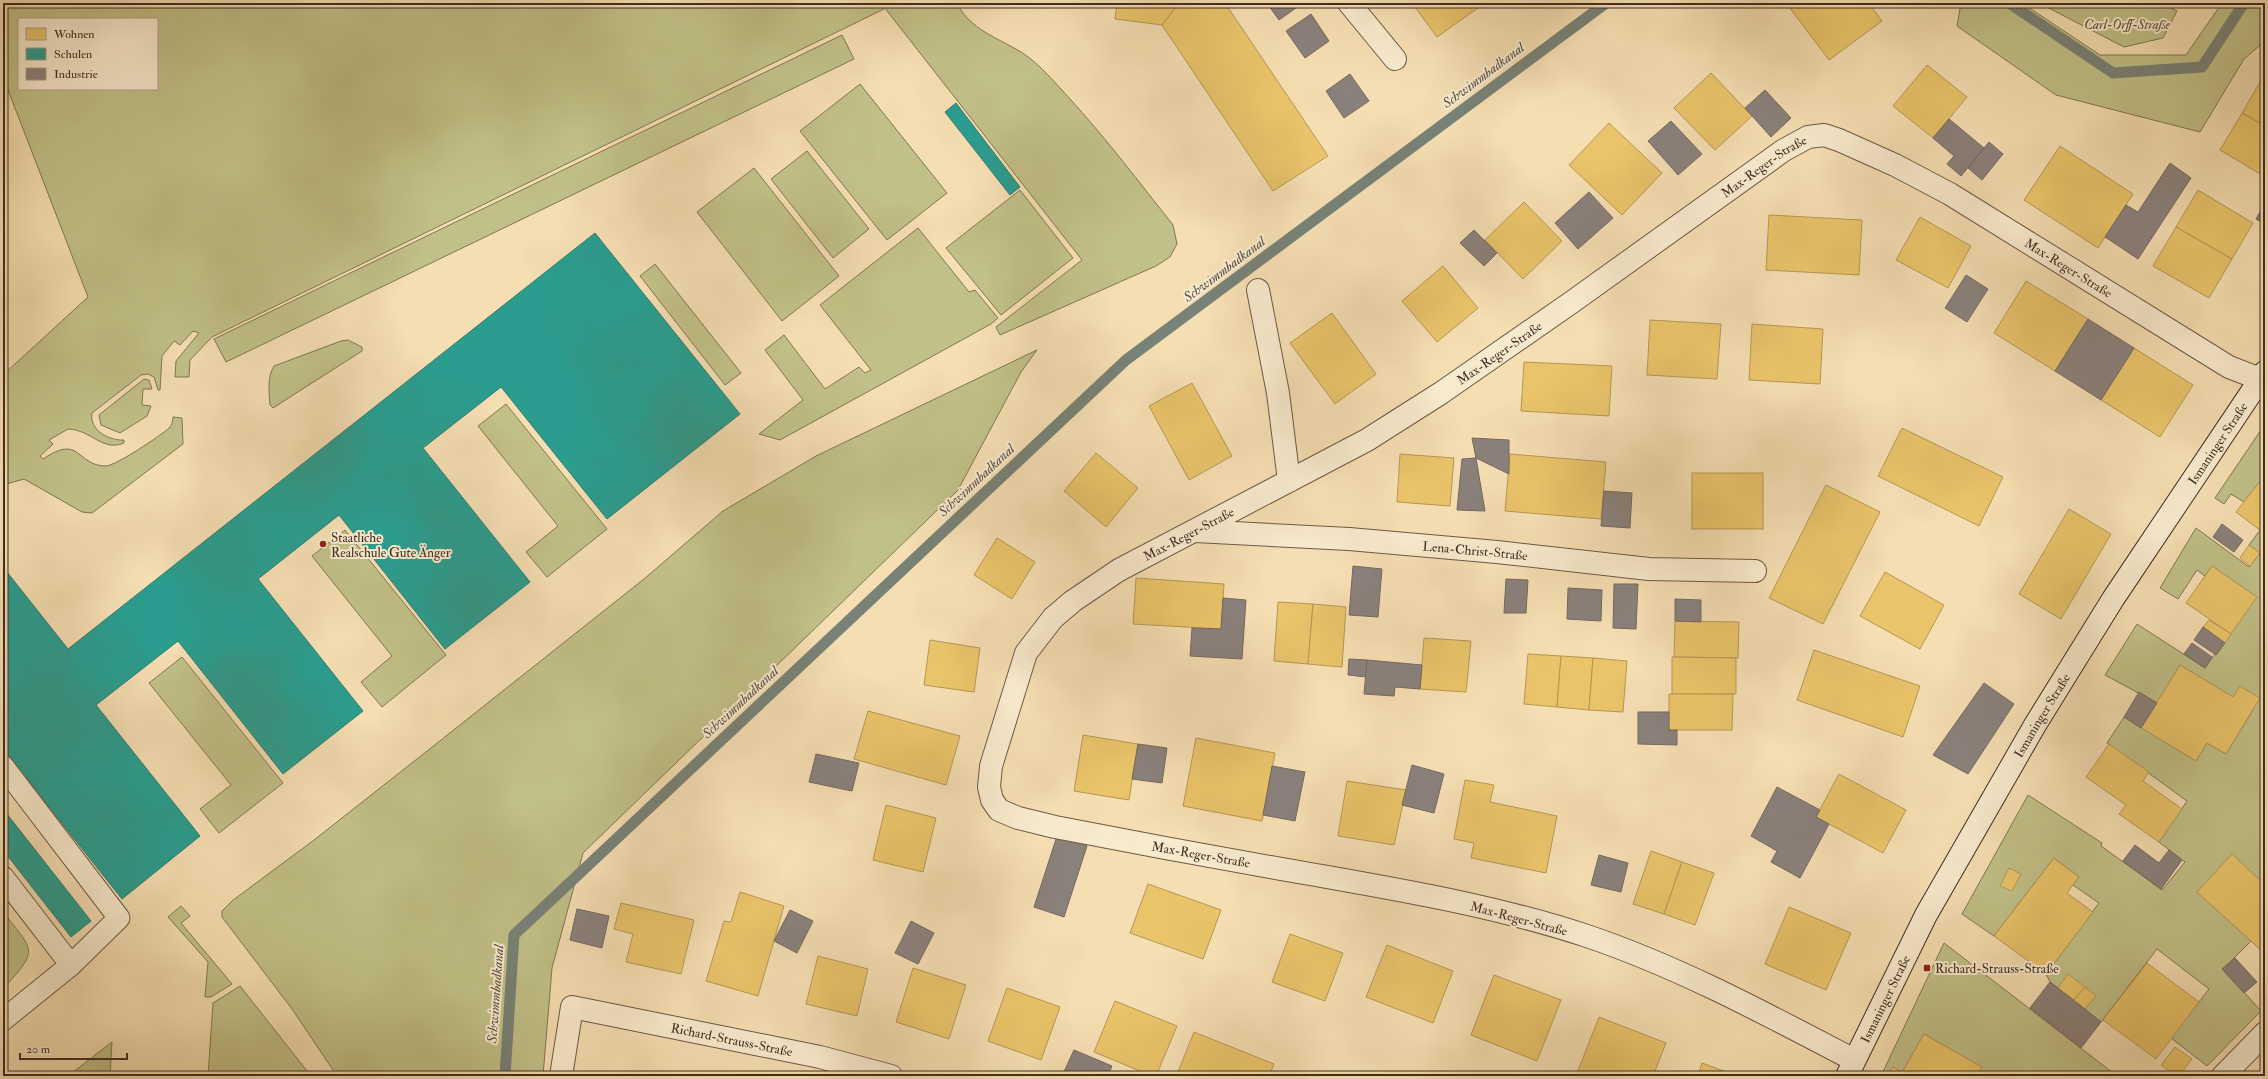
<svg xmlns="http://www.w3.org/2000/svg" width="2268" height="1079" font-family="'IM FELL Double Pica',serif">
<rect width="100%" height="100%" fill="#f5deb2"/>
<filter id="stains"><feTurbulence type="fractalNoise" baseFrequency=".005" numOctaves="4"/><feColorMatrix values="0 0 0 0 .2 0 0 0 0 .09 0 0 0 0 .02 0 0 0 .5 -.17"/></filter>
<radialGradient id="worn" r=".72"><stop offset=".6" stop-color="#630" stop-opacity="0"/><stop offset="1" stop-color="#630" stop-opacity=".3"/></radialGradient>
<g fill="#c1c088" stroke="#817656" fill-rule="evenodd">
<path d="M 3,3 L 880,3 L 884,9 L 212,337 L 190,360 L 189,377 L 175,377 L 176,361 L 199,333 L 193,331 L 180,345 L 174,341 L 162,356 L 160,390 L 158,390 L 154,377 L 148,374 L 141,375 L 92,413 C 89,430 109,441 124,440 L 124,443 C 102,452 92,430 68,429 L 49,440 L 53,444 L 40,456 L 43,459 C 81,433 76,466 106,466 C 115,466 162,435 169,428 C 172,425 173,421 173,417 L 182,418 L 183,444 L 92,513 L 82,512 L 24,479 L 3,485 L 3,375 L 88,297 L 3,77 ZM 19,19 L 157,19 L 157,89 L 19,89 Z"/>
<path d="M 884,3 L 957,3 C 969,29 998,38 1021,52 C 1040,64 1056,84 1071,100 C 1107,140 1140,183 1173,225 L 1177,244 L 1170,257 L 1156,266 L 1000,335 L 996,327 L 1082,260 L 884,7 Z"/>
<path d="M 1961,3 L 2022,3 L 2100,55 L 2186,55 L 2222,3 L 2265,3 L 2265,41 L 2244,59 L 2200,132 L 2056,95 L 1957,26 Z"/>
<path d="M 2039,3 L 2161,3 L 2177,11 L 2163,38 L 2124,47 Z"/>
<path d="M 842,35 L 854,59 L 226,362 L 214,339 Z"/>
<path d="M 860,84 L 947,193 L 887,240 L 800,131 Z"/>
<path d="M 807,151 L 869,229 L 833,258 L 771,179 Z"/>
<path d="M 754,168 L 839,276 L 782,321 L 697,212 Z"/>
<path d="M 1020,190 L 1073,258 L 1001,315 L 946,248 Z"/>
<path d="M 918,228 L 969,292 L 975,290 L 998,318 L 991,324 L 780,440 L 759,434 L 803,400 L 765,350 L 784,335 L 825,389 L 859,367 L 865,373 L 871,370 L 820,305 Z"/>
<path d="M 655,264 L 741,373 L 725,385 L 640,276 Z"/>
<path d="M 348,340 L 362,347 L 362,351 L 273,408 L 270,405 C 269,392 267,377 274,366 L 341,341 Z"/>
<path d="M 1037,350 L 1021,372 L 958,490 L 583,853 L 552,968 L 543,1076 L 337,1076 L 292,1009 L 222,917 L 222,911 L 232,901 L 314,840 L 436,744 L 644,579 L 723,511 L 816,456 Z"/>
<path d="M 144,379 L 149,380 L 152,389 L 143,389 L 142,405 L 151,406 L 147,416 L 120,433 L 101,425 L 99,415 Z"/>
<path d="M 506,404 L 607,529 L 547,577 L 526,552 L 558,526 L 478,426 Z"/>
<path d="M 2265,424 L 2265,475 L 2244,502 L 2231,494 L 2224,504 L 2215,498 Z"/>
<path d="M 2196,528 L 2249,567 L 2260,553 L 2249,545 L 2260,530 L 2265,534 L 2265,885 L 2198,892 L 2251,941 L 2223,969 L 2261,1011 L 2207,1066 L 2171,1038 L 2209,989 L 2157,949 L 2101,1022 L 2085,1009 L 2095,996 L 2068,975 L 2058,988 L 2050,982 L 2046,974 L 2099,903 L 2073,885 L 2079,877 L 2054,858 L 1994,936 L 1962,914 L 2028,795 L 2102,843 L 2101,846 L 2162,890 L 2185,862 L 2159,842 L 2187,801 L 2107,743 L 2124,717 L 2196,761 L 2207,743 L 2226,754 L 2253,710 L 2180,665 L 2157,703 L 2105,675 L 2137,624 L 2205,668 L 2256,597 L 2212,566 L 2205,576 L 2197,570 L 2178,599 L 2160,588 Z"/>
<path d="M 345,530 L 446,655 L 382,707 L 361,682 L 392,656 L 312,556 Z"/>
<path d="M 182,657 L 283,783 L 219,833 L 200,809 L 231,785 L 149,683 Z"/>
<path d="M 181,906 L 190,916 L 181,923 L 232,984 L 211,997 L 205,997 L 208,962 L 168,917 Z"/>
<path d="M 3,912 C 35,953 39,949 3,989 Z"/>
<path d="M 1944,943 L 2117,1076 L 1977,1076 L 1981,1067 L 1924,1034 L 1900,1076 L 1881,1076 Z"/>
<path d="M 240,986 L 311,1076 L 208,1076 L 213,1003 Z"/>
<path d="M 112,1042 L 110,1076 L 68,1076 Z"/>
</g>
<g fill="#e9c46a" stroke="#b79655">
<path d="M 1117,3 L 1179,3 L 1162,25 L 1115,19 Z"/>
<path d="M 1179,3 L 1225,3 L 1328,156 L 1273,191 L 1162,25 Z"/>
<path d="M 1412,3 L 1485,3 L 1437,37 Z"/>
<path d="M 1786,3 L 1869,3 L 1882,21 L 1829,60 Z"/>
<path d="M 1927,65 L 1967,97 L 1933,138 L 1893,106 Z"/>
<path d="M 1711,73 L 1752,116 L 1715,150 L 1674,108 Z"/>
<path d="M 2264,75 L 2265,76 L 2265,126 L 2242,113 Z"/>
<path d="M 2242,113 L 2265,126 L 2265,177 L 2220,150 Z"/>
<path d="M 1609,123 L 1662,173 L 1622,215 L 1569,165 Z"/>
<path d="M 2060,146 L 2133,194 L 2098,248 L 2024,200 Z"/>
<path d="M 2198,190 L 2253,223 L 2232,259 L 2176,227 Z"/>
<path d="M 1524,202 L 1562,241 L 1523,279 L 1485,240 Z"/>
<path d="M 1769,215 L 1862,220 L 1859,275 L 1766,270 Z"/>
<path d="M 1920,217 L 1971,246 L 1948,288 L 1896,260 Z"/>
<path d="M 2176,227 L 2232,259 L 2209,298 L 2153,266 Z"/>
<path d="M 1443,266 L 1478,308 L 1437,342 L 1402,301 Z"/>
<path d="M 2026,281 L 2088,319 L 2055,371 L 1994,333 Z"/>
<path d="M 1332,313 L 1376,374 L 1335,404 L 1290,343 Z"/>
<path d="M 1650,320 L 1721,324 L 1717,379 L 1647,375 Z"/>
<path d="M 1752,324 L 1823,329 L 1820,384 L 1749,380 Z"/>
<path d="M 2134,348 L 2193,385 L 2160,437 L 2101,400 Z"/>
<path d="M 1524,362 L 1612,366 L 1609,416 L 1521,411 Z"/>
<path d="M 1192,383 L 1232,456 L 1189,480 L 1149,406 Z"/>
<path d="M 1902,428 L 2003,477 L 1979,526 L 1878,476 Z"/>
<path d="M 1096,453 L 1138,488 L 1106,527 L 1064,491 Z"/>
<path d="M 1400,454 L 1454,458 L 1450,506 L 1397,502 Z"/>
<path d="M 1510,454 L 1606,462 L 1601,519 L 1505,511 Z"/>
<rect x="1692" y="473" width="71" height="56"/>
<path d="M 2265,475 L 2265,534 L 2236,512 Z"/>
<path d="M 1826,485 L 1880,512 L 1823,624 L 1769,598 Z"/>
<path d="M 2069,509 L 2111,534 L 2061,619 L 2019,594 Z"/>
<path d="M 997,538 L 1035,562 L 1012,599 L 974,575 Z"/>
<path d="M 2249,545 L 2260,553 L 2250,566 L 2240,558 Z"/>
<path d="M 2212,566 L 2257,597 L 2231,634 L 2186,603 Z"/>
<path d="M 1885,572 L 1944,605 L 1920,649 L 1860,616 Z"/>
<path d="M 1136,578 L 1224,584 L 1221,629 L 1133,624 Z"/>
<path d="M 1278,602 L 1313,604 L 1308,664 L 1274,661 Z"/>
<path d="M 1313,604 L 1346,607 L 1342,667 L 1308,664 Z"/>
<path d="M 2209,620 L 2231,634 L 2225,643 L 2203,627 Z"/>
<path d="M 1675,621 L 1739,622 L 1738,658 L 1674,657 Z"/>
<path d="M 1424,638 L 1471,641 L 1466,692 L 1420,689 Z"/>
<path d="M 930,640 L 980,648 L 974,692 L 924,685 Z"/>
<path d="M 1814,650 L 1920,686 L 1903,737 L 1797,700 Z"/>
<path d="M 1528,654 L 1561,656 L 1557,707 L 1524,704 Z"/>
<path d="M 1561,656 L 1593,658 L 1589,710 L 1557,707 Z"/>
<path d="M 1672,657 L 1736,658 L 1736,694 L 1672,694 Z"/>
<path d="M 1593,658 L 1627,661 L 1623,712 L 1589,710 Z"/>
<path d="M 2180,665 L 2233,697 L 2240,686 L 2260,698 L 2226,754 L 2207,743 L 2196,761 L 2141,728 Z"/>
<path d="M 1669,694 L 1733,694 L 1732,730 L 1669,730 Z"/>
<path d="M 868,711 L 960,736 L 946,785 L 854,759 Z"/>
<path d="M 1083,735 L 1138,744 L 1129,800 L 1074,791 Z"/>
<path d="M 1196,738 L 1275,753 L 1262,821 L 1183,806 Z"/>
<path d="M 2109,744 L 2149,772 L 2143,781 L 2182,809 L 2159,842 L 2119,814 L 2126,805 L 2086,777 Z"/>
<path d="M 1839,774 L 1906,810 L 1883,853 L 1816,817 Z"/>
<path d="M 1465,780 L 1494,785 L 1490,802 L 1557,816 L 1546,873 L 1471,858 L 1474,843 L 1454,839 Z"/>
<path d="M 1347,781 L 1406,790 L 1394,845 L 1338,836 Z"/>
<path d="M 886,805 L 936,818 L 923,872 L 873,860 Z"/>
<path d="M 1651,851 L 1682,862 L 1664,914 L 1633,904 Z"/>
<path d="M 2232,854 L 2265,885 L 2265,954 L 2197,892 Z"/>
<path d="M 2054,858 L 2079,877 L 2067,893 L 2093,912 L 2046,974 L 1994,936 Z"/>
<path d="M 1682,862 L 1714,873 L 1695,925 L 1664,914 Z"/>
<path d="M 2009,868 L 2021,874 L 2012,891 L 2000,886 Z"/>
<path d="M 1148,884 L 1221,910 L 1203,959 L 1130,933 Z"/>
<path d="M 740,892 L 784,906 L 758,996 L 706,981 L 724,921 L 731,922 Z"/>
<path d="M 621,903 L 694,920 L 681,974 L 626,962 L 633,934 L 614,929 Z"/>
<path d="M 1789,907 L 1851,933 L 1826,990 L 1765,964 Z"/>
<path d="M 1290,934 L 1343,953 L 1325,1001 L 1272,982 Z"/>
<path d="M 1387,945 L 1453,971 L 1433,1023 L 1366,997 Z"/>
<path d="M 818,956 L 868,969 L 857,1016 L 806,1004 Z"/>
<path d="M 2147,963 L 2199,1002 L 2156,1059 L 2103,1020 Z"/>
<path d="M 913,968 L 966,985 L 949,1039 L 896,1022 Z"/>
<path d="M 2068,974 L 2085,987 L 2074,1000 L 2058,988 Z"/>
<path d="M 1494,975 L 1561,1000 L 1537,1061 L 1471,1035 Z"/>
<path d="M 2085,987 L 2096,996 L 2085,1009 L 2074,1000 Z"/>
<path d="M 1007,988 L 1060,1007 L 1041,1060 L 988,1041 Z"/>
<path d="M 1115,1001 L 1177,1026 L 1156,1076 L 1152,1076 L 1094,1052 Z"/>
<path d="M 1599,1017 L 1666,1043 L 1653,1076 L 1576,1076 Z"/>
<path d="M 1194,1032 L 1274,1064 L 1269,1076 L 1190,1076 L 1178,1072 Z"/>
<path d="M 1924,1034 L 1982,1067 L 1977,1076 L 1900,1076 Z"/>
<path d="M 2175,1047 L 2192,1059 L 2179,1076 L 2176,1076 L 2161,1065 Z"/>
<path d="M 1702,1063 L 1737,1076 L 1698,1076 Z"/>
<path d="M 1893,1067 L 1902,1072 L 1900,1076 L 1887,1076 Z"/>
<path d="M 1295,1071 L 1309,1076 L 1293,1076 Z"/>
</g>
<g fill="#2a9d8f" stroke="#317b6f">
<path d="M 956,103 L 1020,187 L 1010,195 L 945,112 Z"/>
<path d="M 595,233 L 740,414 L 607,519 L 501,387 L 423,448 L 530,582 L 445,649 L 339,515 L 258,579 L 363,711 L 283,774 L 178,641 L 96,705 L 200,836 L 122,899 L 3,749 L 3,567 L 68,649 Z"/>
<path d="M 3,809 L 91,921 L 71,937 L 3,850 Z"/>
</g>
<g fill="#8a817c" stroke="#746861">
<path d="M 1273,3 L 1303,3 L 1279,20 L 1269,6 Z"/>
<path d="M 1311,14 L 1329,41 L 1305,58 L 1286,31 Z"/>
<path d="M 1350,74 L 1369,101 L 1344,118 L 1326,91 Z"/>
<path d="M 1765,90 L 1791,118 L 1771,137 L 1745,108 Z"/>
<path d="M 1949,119 L 1984,148 L 1961,176 L 1947,164 L 1954,156 L 1933,138 Z"/>
<path d="M 1671,121 L 1702,154 L 1678,175 L 1648,141 Z"/>
<path d="M 1989,142 L 2003,154 L 1982,180 L 1968,168 Z"/>
<path d="M 2170,163 L 2191,178 L 2138,259 L 2105,237 L 2126,205 L 2138,212 Z"/>
<path d="M 1589,192 L 1613,218 L 1578,249 L 1555,223 Z"/>
<path d="M 2264,205 L 2265,206 L 2265,224 L 2256,219 Z"/>
<path d="M 1474,230 L 1497,253 L 1484,266 L 1460,243 Z"/>
<path d="M 1966,275 L 1988,289 L 1967,322 L 1945,308 Z"/>
<path d="M 2088,319 L 2134,348 L 2101,400 L 2055,371 Z"/>
<path d="M 1472,438 L 1509,440 L 1509,474 L 1476,458 Z"/>
<path d="M 1476,458 L 1485,511 L 1457,510 L 1462,459 Z"/>
<path d="M 1604,491 L 1632,493 L 1630,528 L 1601,526 Z"/>
<path d="M 2222,524 L 2243,540 L 2234,552 L 2213,537 Z"/>
<path d="M 1353,566 L 1382,569 L 1378,617 L 1349,615 Z"/>
<path d="M 1506,579 L 1528,580 L 1526,613 L 1504,613 Z"/>
<path d="M 1614,584 L 1638,584 L 1636,629 L 1613,628 Z"/>
<path d="M 1568,588 L 1602,590 L 1601,621 L 1567,619 Z"/>
<path d="M 1223,598 L 1246,600 L 1242,659 L 1190,656 L 1192,628 L 1221,629 Z"/>
<path d="M 1675,599 L 1701,600 L 1701,622 L 1675,621 Z"/>
<path d="M 2203,627 L 2225,643 L 2216,655 L 2194,640 Z"/>
<path d="M 2192,643 L 2212,657 L 2205,668 L 2184,654 Z"/>
<path d="M 1349,659 L 1367,660 L 1366,677 L 1348,675 Z"/>
<path d="M 1367,660 L 1422,665 L 1420,689 L 1395,687 L 1394,696 L 1364,694 Z"/>
<path d="M 1984,683 L 2014,704 L 1968,774 L 1933,755 Z"/>
<path d="M 2139,692 L 2157,703 L 2141,728 L 2124,717 Z"/>
<path d="M 1638,712 L 1669,712 L 1669,730 L 1677,730 L 1677,745 L 1638,744 Z"/>
<path d="M 1138,744 L 1167,748 L 1162,783 L 1132,779 Z"/>
<path d="M 816,754 L 859,763 L 852,791 L 809,782 Z"/>
<path d="M 1412,765 L 1444,774 L 1434,813 L 1402,805 Z"/>
<path d="M 1272,766 L 1305,772 L 1295,821 L 1263,815 Z"/>
<path d="M 1777,787 L 1820,810 L 1816,817 L 1829,824 L 1800,878 L 1771,862 L 1777,851 L 1751,836 Z"/>
<path d="M 1057,836 L 1087,846 L 1064,917 L 1034,907 Z"/>
<path d="M 2135,845 L 2159,863 L 2169,850 L 2182,860 L 2161,889 L 2123,861 Z"/>
<path d="M 1599,855 L 1628,863 L 1621,892 L 1591,885 Z"/>
<path d="M 577,909 L 609,916 L 602,948 L 570,940 Z"/>
<path d="M 790,910 L 813,921 L 797,953 L 774,941 Z"/>
<path d="M 911,921 L 934,933 L 918,964 L 895,953 Z"/>
<path d="M 2235,958 L 2257,982 L 2244,993 L 2222,969 Z"/>
<path d="M 2050,982 L 2101,1022 L 2081,1048 L 2030,1008 Z"/>
<path d="M 1074,1050 L 1112,1066 L 1108,1076 L 1062,1076 Z"/>
</g>
<g fill="none" stroke-linecap="round" stroke-linejoin="round">
<g stroke="#788277" stroke-width="11">
<path d="M 2009,3 L 2113,73 L 2202,67 L 2244,3"/>
<path d="M 505,1076 L 514,935 L 1126,360 L 1606,3"/>
</g>
<defs>
<g id="lane">
<path d="M 3,766 L 119,918 L 71,965 L 3,1020"/>
<path d="M 3,877 L 71,965"/>
</g>
<g id="street">
<path d="M 1349,3 L 1395,59"/>
<path d="M 1258,290 L 1278,393 L 1289,481"/>
<path id="s1" d="M 1195,531 L 1349,539 L 1497,552 L 1649,569 L 1755,571"/>
<path id="s2" d="M 1854,1060 C 1768,1015 1679,967 1587,936 C 1499,907 1407,891 1316,875 C 1229,860 1142,844 1055,827 L 1018,818 L 999,810 L 992,800 L 989,787 L 991,766 L 1026,653 L 1053,618 L 1073,601 L 1119,570 L 1367,440 L 1441,393 L 1572,302 L 1784,150 L 1808,137 L 1824,135 L 1839,140 L 1895,165 L 1950,194 L 2229,367 L 2265,381"/>
<path id="s3" d="M 561,1076 L 572,1007 L 820,1057 L 891,1076"/>
<path d="M 2223,1076 L 2265,1033"/>
</g>
<g id="secondary">
<path id="s4" d="M 1847,1076 L 1926,915 L 2035,725 L 2113,599 L 2265,372"/>
</g>
</defs>
<use href="#lane" stroke="#6e5847" stroke-width="23"/>
<use href="#street" stroke="#6e5847" stroke-width="24"/>
<use href="#secondary" stroke="#412c23" stroke-width="24"/>
<use href="#lane" stroke="#f8eacd" stroke-width="21"/>
<use href="#street" stroke="#f8eacd" stroke-width="22"/>
<use href="#secondary" stroke="#f8eacd" stroke-width="22"/>
</g>
<g fill="#8f2418" stroke="#f8eacd" stroke-width="1.5">
<circle cx="323" cy="544" r="4"/>
<rect x="1923" y="964" width="8" height="8" rx="2"/>
</g>
<g text-anchor="middle" stroke-width="4" stroke-linejoin="round" paint-order="stroke">
<g font-size="13" font-style="italic" fill="#5b4a37" stroke="#f8eacd">
<text x="2127" y="29">Carl-Orff-Straße</text>
</g>
<g font-size="13" fill="#412c23" stroke="#f8eacd">
<text dy="5" stroke="none"><textPath href="#s2" startOffset="1950">Max-Reger-Straße</textPath></text>
<text dy="5" stroke="none"><textPath href="#s2" startOffset="2298">Max-Reger-Straße</textPath></text>
<text dy="5" stroke="none"><textPath href="#s2" startOffset="1626">Max-Reger-Straße</textPath></text>
<text dy="5" stroke="none"><textPath href="#s4" startOffset="734">Ismaninger Straße</textPath></text>
<text dy="5" stroke="none"><textPath href="#s2" startOffset="1266">Max-Reger-Straße</textPath></text>
<text dy="5" stroke="none"><textPath href="#s1" startOffset="281">Lena-Christ-Straße</textPath></text>
<text dy="5" stroke="none"><textPath href="#s4" startOffset="410">Ismaninger Straße</textPath></text>
<text transform="translate(1201 854) rotate(10)" y="5">Max-Reger-Straße</text>
<text transform="translate(1519 918) rotate(15)" y="5">Max-Reger-Straße</text>
<text dy="5" stroke="none"><textPath href="#s4" startOffset="86">Ismaninger Straße</textPath></text>
<text dy="5" stroke="none"><textPath href="#s3" startOffset="233">Richard-Strauss-Straße</textPath></text>
</g>
<g font-size="13" fill="#412c23" stroke="#f8eacd" text-anchor="start">
<text x="331" y="542">Staatliche<tspan x="331" dy="15">Realschule Gute Änger</tspan></text>
<text x="1935" y="973">Richard-Strauss-Straße</text>
</g>
<g font-size="14" font-style="italic" fill="#585046" stroke="#f8eacd">
<text transform="translate(1483 75) rotate(-37)" y="5">Schwimmbadkanal</text>
<text transform="translate(1224 269) rotate(-37)" y="5">Schwimmbadkanal</text>
<text transform="translate(976 480) rotate(-43)" y="5">Schwimmbadkanal</text>
<text transform="translate(740 702) rotate(-43)" y="5">Schwimmbadkanal</text>
<text transform="translate(495 994) rotate(-86)" y="5">Schwimmbadkanal</text>
</g>
</g>
<rect width="2268" height="1079" fill="none" stroke="#f5deb2" stroke-width="16"/>
<rect x="4" y="4" width="2260" height="1071" fill="none" stroke="#412c23" stroke-width="2"/>
<rect x="8" y="8" width="2252" height="1063" fill="none" stroke="#412c23"/>
<rect x="18" y="18" width="140" height="72" fill="#f8eacd" stroke="#af9e89"/>
<rect x="26" y="28" width="20" height="12" fill="#e9c46a" stroke="#af9e89"/>
<text x="54" y="38" font-size="12" fill="#412c23">Wohnen</text>
<rect x="26" y="48" width="20" height="12" fill="#2a9d8f" stroke="#af9e89"/>
<text x="54" y="58" font-size="12" fill="#412c23">Schulen</text>
<rect x="26" y="68" width="20" height="12" fill="#8a817c" stroke="#af9e89"/>
<text x="54" y="78" font-size="12" fill="#412c23">Industrie</text>
<path d="M20 1053v6h107v-6" fill="none" stroke="#412c23" stroke-width="2"/>
<text x="26" y="1053" font-size="12" fill="#412c23" stroke="#f8eacd" stroke-width="3" paint-order="stroke">20 m</text>
<rect width="100%" height="100%" filter="url(#stains)"/>
<rect width="100%" height="100%" fill="url(#worn)"/>
</svg>
